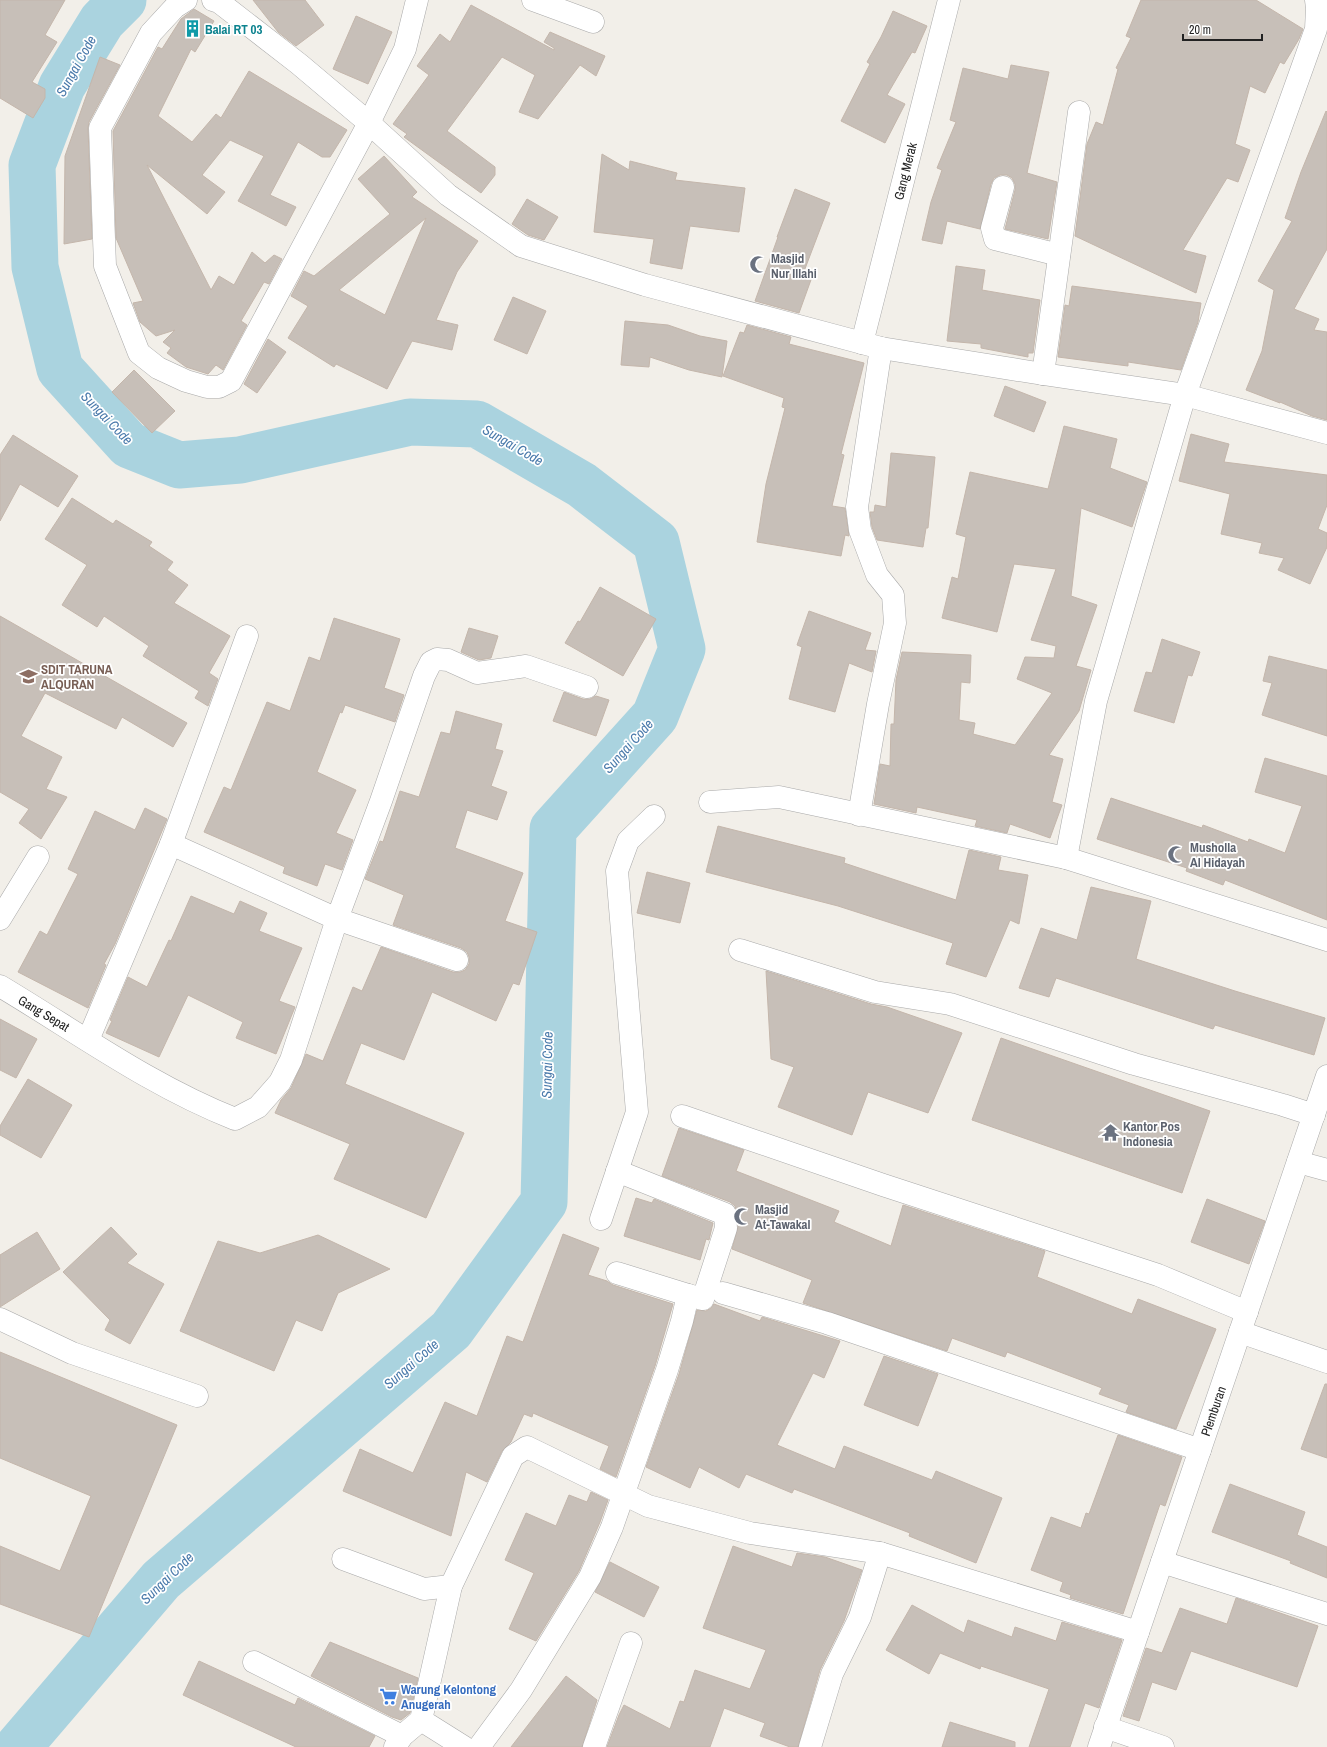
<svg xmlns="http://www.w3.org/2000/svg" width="1327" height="1747" font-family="'Archivo Narrow',sans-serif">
<rect width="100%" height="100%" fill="#f2efe9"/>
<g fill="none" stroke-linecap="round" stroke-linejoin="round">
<path stroke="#aad3df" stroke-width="47" d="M 18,1747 L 161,1580 L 451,1330 L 544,1202 L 553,829 L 655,716 L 682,649 L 656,542 L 582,485 L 477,424 L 410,422 L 240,460 L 179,465 L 129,445 L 60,369 L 35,267 L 32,165 L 62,86 L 102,21 L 123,0"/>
</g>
<g fill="#c7bfb8" stroke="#c4b6ab" fill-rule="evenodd">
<path d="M 0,0 L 65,0 L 45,35 L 57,42 L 32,82 L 45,89 L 45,98 L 33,118 L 0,98 Z"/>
<path d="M 253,0 L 305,0 L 324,25 L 296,46 L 278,32 Z"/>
<path d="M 1141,0 L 1256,0 L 1303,29 L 1299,39 L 1284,64 L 1280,62 L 1265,93 L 1250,86 L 1235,144 L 1250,150 L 1238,182 L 1227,178 L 1183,250 L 1206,256 L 1196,293 L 1075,236 L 1087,144 L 1096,122 L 1103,125 L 1118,69 L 1116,68 L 1131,38 L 1126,36 Z"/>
<path d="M 471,5 L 554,50 L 554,48 L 544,42 L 550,32 L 605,56 L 596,76 L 580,65 L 538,119 L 519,112 L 535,75 L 502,57 L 447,131 L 495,167 L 495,175 L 481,193 L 404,137 L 407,134 L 393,124 L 429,75 L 417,66 L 440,34 L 450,42 Z"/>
<path d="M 194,9 L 214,21 L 195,52 L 191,49 L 158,116 L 192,142 L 216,114 L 221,118 L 249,71 L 347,130 L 330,157 L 322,157 L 298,142 L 270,195 L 296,207 L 286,226 L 238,201 L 264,156 L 230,140 L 202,175 L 225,192 L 207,214 L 147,165 L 211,290 L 219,276 L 234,285 L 252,252 L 265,263 L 274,255 L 282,259 L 269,284 L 264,282 L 241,321 L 247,325 L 223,370 L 216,365 L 208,374 L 186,367 L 167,353 L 171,348 L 163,342 L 175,330 L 156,336 L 140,322 L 133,303 L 143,301 L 116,238 L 113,131 L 158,47 L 162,49 L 181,19 Z"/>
<path d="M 893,11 L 927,26 L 915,53 L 912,52 L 887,95 L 905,104 L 885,143 L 841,121 L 870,64 L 867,62 L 881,37 Z"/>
<path d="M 356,16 L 392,32 L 368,84 L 333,69 Z"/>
<path d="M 100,57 L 120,65 L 89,122 L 88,128 L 92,239 L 64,244 L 65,156 Z"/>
<path d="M 1011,65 L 1049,72 L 1027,173 L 1057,182 L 1048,239 L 1005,229 L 1015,190 L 1015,184 L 1012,178 L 1007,175 L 1000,175 L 994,178 L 991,184 L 980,229 L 947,221 L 942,244 L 922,240 L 931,202 L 942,170 L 937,168 L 956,122 L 950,120 L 963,68 L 1008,79 Z"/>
<path d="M 1326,111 L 1327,112 L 1327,249 L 1294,309 L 1319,319 L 1314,330 L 1327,332 L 1327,420 L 1312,416 L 1280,402 L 1280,403 L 1246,390 L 1262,351 L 1274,290 L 1258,281 L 1292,221 L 1285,218 L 1301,172 Z"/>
<path d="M 602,154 L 629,170 L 630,161 L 677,173 L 675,180 L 745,188 L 739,232 L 690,226 L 682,269 L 650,263 L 654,239 L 594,232 Z"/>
<path d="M 384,156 L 417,192 L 412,197 L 478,241 L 457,272 L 436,320 L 458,325 L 452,350 L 412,341 L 387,389 L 336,364 L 334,367 L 288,338 L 308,306 L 291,296 L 304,271 L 314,276 L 390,214 L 358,179 ZM 426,218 L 385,315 L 339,290 Z"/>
<path d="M 795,189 L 830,203 L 803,274 L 812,277 L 799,313 L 755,301 L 778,237 L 777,237 Z"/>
<path d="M 527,199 L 558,217 L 544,240 L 528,235 L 512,224 Z"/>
<path d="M 956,266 L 985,270 L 982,290 L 1040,300 L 1033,353 L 1028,353 L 1028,357 L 981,348 L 981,344 L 947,341 Z"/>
<path d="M 1072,286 L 1201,303 L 1198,322 L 1181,370 L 1128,362 L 1128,366 L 1058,357 L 1065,305 L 1069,306 Z"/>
<path d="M 513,297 L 546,311 L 527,354 L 494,340 Z"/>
<path d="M 625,321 L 668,325 L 700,336 L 727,341 L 722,377 L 689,370 L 650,357 L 649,367 L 621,365 Z"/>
<path d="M 747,325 L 791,337 L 789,344 L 864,363 L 841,454 L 844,455 L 832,506 L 845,508 L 849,536 L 845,535 L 841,556 L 757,542 L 766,484 L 785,408 L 782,407 L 784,398 L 723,376 L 740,332 L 744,333 Z"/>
<path d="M 268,339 L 286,352 L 257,393 L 244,384 Z"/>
<path d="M 134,370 L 175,411 L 152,433 L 112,392 Z"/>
<path d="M 1005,386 L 1046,402 L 1034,432 L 994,416 Z"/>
<path d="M 1064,426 L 1117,439 L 1110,468 L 1147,482 L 1132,527 L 1081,508 L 1071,596 L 1097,605 L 1076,666 L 1091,670 L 1079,711 L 1049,755 L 1063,759 L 1052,802 L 1062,805 L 1050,838 L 1010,824 L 1007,833 L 975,826 L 977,820 L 917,807 L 916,813 L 874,804 L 880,764 L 890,766 L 891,724 L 894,724 L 896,680 L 902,652 L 971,655 L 970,683 L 961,682 L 959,720 L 975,723 L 973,734 L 1015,745 L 1052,693 L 1017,679 L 1025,657 L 1054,658 L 1056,646 L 1031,640 L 1056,569 L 1014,564 L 997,632 L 942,618 L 952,577 L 958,579 L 966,537 L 956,534 L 970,472 L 1048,489 Z"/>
<path d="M 1191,434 L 1229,444 L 1224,462 L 1327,475 L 1327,505 L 1318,529 L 1327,533 L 1327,547 L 1310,584 L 1278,570 L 1284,558 L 1259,553 L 1262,543 L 1221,534 L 1230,494 L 1179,481 Z"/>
<path d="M 13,435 L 78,476 L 58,507 L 20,484 L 0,521 L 0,455 Z"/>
<path d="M 891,453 L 935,457 L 928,528 L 926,528 L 923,547 L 877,540 L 872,527 L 870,512 L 874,512 L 875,505 L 886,507 Z"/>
<path d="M 72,498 L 113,524 L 116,520 L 152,542 L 149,546 L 173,562 L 167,570 L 188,585 L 174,603 L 230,636 L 209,673 L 218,679 L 208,706 L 195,698 L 199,691 L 143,656 L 149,646 L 104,616 L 97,627 L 62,605 L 87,565 L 45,539 Z"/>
<path d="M 600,587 L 656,619 L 623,676 L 565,643 L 578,621 L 580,622 Z"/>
<path d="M 809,611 L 871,633 L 865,650 L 876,651 L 872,672 L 849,663 L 835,712 L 789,699 L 802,647 L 797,645 Z"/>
<path d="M 0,616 L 187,723 L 173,747 L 122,717 L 116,729 L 45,693 L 21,736 L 62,757 L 46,789 L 67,797 L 41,839 L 19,823 L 29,809 L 0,792 Z"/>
<path d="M 334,618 L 400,639 L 384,688 L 404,695 L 395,722 L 345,705 L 342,713 L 340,712 L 317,772 L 356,790 L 336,833 L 353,840 L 342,870 L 325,864 L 317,886 L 283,873 L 285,867 L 204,832 L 224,787 L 231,790 L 267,702 L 290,711 L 309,657 L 320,661 Z"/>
<path d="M 469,628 L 498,636 L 491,658 L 479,660 L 461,652 Z"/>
<path d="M 1162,639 L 1200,652 L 1192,676 L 1188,675 L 1174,723 L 1134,711 L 1146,672 L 1152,673 Z"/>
<path d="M 1269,656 L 1327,670 L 1327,736 L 1262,715 L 1272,683 L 1263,681 Z"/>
<path d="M 564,692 L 583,699 L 590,699 L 596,696 L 609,700 L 596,736 L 553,721 Z"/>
<path d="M 456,711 L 502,724 L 495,749 L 503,751 L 491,786 L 507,792 L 497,820 L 467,810 L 455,848 L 523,873 L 505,921 L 537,932 L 519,985 L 513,983 L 496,1021 L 432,992 L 404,1060 L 361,1043 L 345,1084 L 464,1133 L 426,1218 L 334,1179 L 350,1144 L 275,1113 L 281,1100 L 291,1088 L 306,1054 L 323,1061 L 353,987 L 362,991 L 381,947 L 453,972 L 460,972 L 465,970 L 469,964 L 469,957 L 467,952 L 461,948 L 393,925 L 404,895 L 365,879 L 380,841 L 383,842 L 400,791 L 419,797 L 441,732 L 450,734 Z"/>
<path d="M 1265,758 L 1327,776 L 1327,920 L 1225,880 L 1223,885 L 1186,871 L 1187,868 L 1097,839 L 1111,798 L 1202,828 L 1203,825 L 1248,842 L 1249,839 L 1285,853 L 1302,806 L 1255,792 Z"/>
<path d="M 145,808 L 167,819 L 115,944 L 104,964 L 106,965 L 88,1008 L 18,972 L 40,931 L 47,935 L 78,874 L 68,869 L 95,811 L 135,830 Z"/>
<path d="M 718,826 L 845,858 L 844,863 L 956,900 L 969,850 L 1001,857 L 998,870 L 1028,875 L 1019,924 L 1010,920 L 986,977 L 946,964 L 953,943 L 838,906 L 706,872 Z"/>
<path d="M 647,872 L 690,883 L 680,923 L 637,913 Z"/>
<path d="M 1091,887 L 1151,901 L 1136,959 L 1235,991 L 1325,1018 L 1314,1055 L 1215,1025 L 1213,1029 L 1056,978 L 1049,997 L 1019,988 L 1041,928 L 1077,940 Z"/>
<path d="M 191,896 L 234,914 L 240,901 L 267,913 L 259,931 L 302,948 L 279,1001 L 295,1007 L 276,1054 L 236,1038 L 243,1022 L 188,995 L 159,1057 L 106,1033 L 112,1021 L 110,1020 L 128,977 L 147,987 L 169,940 L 171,941 Z"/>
<path d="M 766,971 L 871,1004 L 887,1007 L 962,1033 L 928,1113 L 868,1092 L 852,1135 L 778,1107 L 794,1067 L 771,1059 Z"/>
<path d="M 0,1019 L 37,1039 L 16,1078 L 0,1070 Z"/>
<path d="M 1001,1038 L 1210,1111 L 1182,1193 L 972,1120 Z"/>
<path d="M 28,1079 L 72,1105 L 41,1158 L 0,1135 L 0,1126 Z"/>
<path d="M 679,1128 L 744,1150 L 736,1171 L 839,1211 L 834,1222 L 891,1246 L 903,1205 L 1045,1251 L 1037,1277 L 1132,1314 L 1138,1299 L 1216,1329 L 1176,1429 L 1126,1412 L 1129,1405 L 1099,1394 L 1102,1388 L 1007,1352 L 1005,1357 L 952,1338 L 947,1351 L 803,1303 L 812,1280 L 732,1249 L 738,1227 L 737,1213 L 735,1206 L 730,1202 L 662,1176 Z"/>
<path d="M 636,1198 L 652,1203 L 654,1199 L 713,1223 L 709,1240 L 706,1239 L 700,1260 L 624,1236 Z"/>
<path d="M 1207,1199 L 1265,1221 L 1249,1264 L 1191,1242 Z"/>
<path d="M 111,1227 L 137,1254 L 127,1263 L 164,1284 L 130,1344 L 105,1330 L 110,1320 L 63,1272 Z"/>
<path d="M 37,1232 L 60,1269 L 0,1307 L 0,1255 Z"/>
<path d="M 563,1234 L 599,1248 L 588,1275 L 607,1281 L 613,1285 L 673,1304 L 655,1366 L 616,1477 L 600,1469 L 609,1446 L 533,1413 L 532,1417 L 524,1414 L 511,1442 L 502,1451 L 487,1482 L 466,1472 L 451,1536 L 343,1491 L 360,1449 L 413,1473 L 445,1402 L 477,1416 L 507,1336 L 523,1342 Z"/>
<path d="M 318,1235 L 390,1269 L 338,1293 L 322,1331 L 296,1320 L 274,1371 L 180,1331 L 218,1241 L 260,1253 Z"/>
<path d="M 714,1304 L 760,1321 L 762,1317 L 840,1341 L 824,1378 L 813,1373 L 777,1445 L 835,1469 L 844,1446 L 932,1480 L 936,1471 L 1002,1498 L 976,1563 L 909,1536 L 910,1533 L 794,1489 L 792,1493 L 746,1474 L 739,1488 L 699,1467 L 690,1488 L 646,1467 L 679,1374 L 697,1310 L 706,1311 L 711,1308 Z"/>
<path d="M 0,1352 L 177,1425 L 89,1637 L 0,1604 L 0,1546 L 60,1571 L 91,1496 L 0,1458 Z"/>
<path d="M 884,1356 L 938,1374 L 918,1426 L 864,1405 Z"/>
<path d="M 1325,1384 L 1327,1384 L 1327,1458 L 1301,1449 Z"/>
<path d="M 1118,1435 L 1182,1457 L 1165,1506 L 1160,1504 L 1123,1614 L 1070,1598 L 1071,1595 L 1060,1591 L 1063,1582 L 1031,1570 L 1051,1517 L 1081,1528 L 1086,1513 L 1089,1514 Z"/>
<path d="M 1230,1484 L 1305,1512 L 1297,1535 L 1327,1547 L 1327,1578 L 1290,1563 L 1291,1561 L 1212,1532 Z"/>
<path d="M 591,1492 L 608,1500 L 600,1522 L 579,1571 L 536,1641 L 509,1629 L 534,1573 L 505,1560 L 526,1513 L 556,1526 L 569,1495 L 587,1502 Z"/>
<path d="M 733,1546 L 792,1567 L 797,1553 L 825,1557 L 862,1570 L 844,1621 L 820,1670 L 798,1747 L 790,1747 L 760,1736 L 765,1723 L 724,1708 L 710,1747 L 607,1747 L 619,1715 L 624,1705 L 670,1729 L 680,1701 L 684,1702 L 695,1670 L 750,1689 L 766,1650 L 703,1628 Z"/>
<path d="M 610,1562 L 659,1587 L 644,1617 L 595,1592 Z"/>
<path d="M 1236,1598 L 1318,1626 L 1297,1687 L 1191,1651 L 1176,1690 L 1152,1682 L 1139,1721 L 1123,1716 L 1146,1648 L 1162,1653 L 1180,1608 L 1227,1624 Z"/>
<path d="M 912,1605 L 964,1633 L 968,1620 L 1012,1637 L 1015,1627 L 1056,1641 L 1062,1622 L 1122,1640 L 1099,1708 L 1085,1703 L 1070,1747 L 1029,1747 L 1049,1689 L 981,1666 L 980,1669 L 940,1653 L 929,1674 L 886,1650 Z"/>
<path d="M 330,1642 L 418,1678 L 410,1713 L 401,1720 L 392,1717 L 311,1676 Z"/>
<path d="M 199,1661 L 295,1705 L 298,1698 L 375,1736 L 369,1747 L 296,1747 L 183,1695 Z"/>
<path d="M 566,1676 L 597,1700 L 582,1747 L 511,1747 Z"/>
<path d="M 950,1722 L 1015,1742 L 1015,1747 L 942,1747 Z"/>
</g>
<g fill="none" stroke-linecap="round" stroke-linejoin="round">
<defs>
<g id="minor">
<path d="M 186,0 L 175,7 L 151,33 L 100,128 L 105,266 L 139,353 L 158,368 L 186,381 L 207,387 L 219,387 L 231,381 L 369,123 L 405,49 L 417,0"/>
<path d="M 213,0 L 219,2 L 299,64 L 369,123 L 448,195 L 521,246 L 645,285 L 881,348 L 1043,374 L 1185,395 L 1327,433"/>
<path d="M 533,0 L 593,22"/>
<path d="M 1003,187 L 992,228 L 995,239 L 1059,255"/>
<path d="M 862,343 L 949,0"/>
<path d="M 1043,374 L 1079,112"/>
<path d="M 710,802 L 779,797 L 1066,858 L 1327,940"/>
<path d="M 859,815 L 878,704 L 895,623 L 893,595 L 877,575 L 860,530 L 857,507 L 881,348"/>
<path d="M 171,844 L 337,919 L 457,960"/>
<path d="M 1066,858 L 1096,701 L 1185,395 L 1316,29 L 1317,8 L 1316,0"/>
<path d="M 0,919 L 38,857"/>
<path d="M 740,950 L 875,992 L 950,1004 L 1134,1064 L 1283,1105 L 1314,1115"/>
<path d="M 0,986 C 77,1032 151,1086 235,1119 L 258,1107 L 280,1082 L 291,1060 L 337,919 L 381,801 L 424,676 L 431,662 L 437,659 L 448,660 L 477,673 L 526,666 L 587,687"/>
<path d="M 88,1040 L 171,844 L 247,636"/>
<path d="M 682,1116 L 883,1185 L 1158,1275 L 1247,1312"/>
<path d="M 1298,1162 L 1327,1170"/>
<path d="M 601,1219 L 637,1112 L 617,871 L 628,841 L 654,816"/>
<path d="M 617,1273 L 688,1295"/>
<path d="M 723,1293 L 827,1323 L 1200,1450"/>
<path d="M 0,1319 L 72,1353 L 197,1396"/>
<path d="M 1240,1332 L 1327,1362"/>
<path d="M 343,1559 L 424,1589 L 451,1586"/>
<path d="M 1162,1562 L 1327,1614"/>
<path d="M 254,1662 L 402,1736"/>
<path d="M 421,1720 L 464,1747"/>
<path d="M 1105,1727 L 1163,1747"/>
<path d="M 395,1747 L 402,1736 L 421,1720 L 451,1586 L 513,1456 L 527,1447 L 648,1506 L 750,1533 L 880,1553 L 1138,1632"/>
<path d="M 479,1747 L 521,1690 L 590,1577 L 612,1527 L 667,1370 L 682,1321 L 688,1295 L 703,1299 L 726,1228 L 725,1214 L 617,1171"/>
<path d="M 594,1747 L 631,1643"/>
<path d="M 810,1747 L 832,1674 L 860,1617 L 880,1553"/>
<path d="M 1099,1747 L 1327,1076"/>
</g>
</defs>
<use href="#minor" stroke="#a9a9a9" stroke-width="23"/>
<use href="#minor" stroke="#fff" stroke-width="22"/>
</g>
<defs>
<symbol id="building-bare" viewBox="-9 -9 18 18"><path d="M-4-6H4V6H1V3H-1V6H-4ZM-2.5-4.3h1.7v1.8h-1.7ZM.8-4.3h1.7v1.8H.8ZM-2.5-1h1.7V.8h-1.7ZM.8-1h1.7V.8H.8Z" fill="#0f9aa8" stroke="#fff" stroke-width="2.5" paint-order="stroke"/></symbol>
<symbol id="mosque-bare" viewBox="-9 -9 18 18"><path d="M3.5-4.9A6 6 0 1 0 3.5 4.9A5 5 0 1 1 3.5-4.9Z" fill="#6b7280" stroke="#fff" stroke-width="2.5" paint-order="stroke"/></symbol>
<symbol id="school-bare" viewBox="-9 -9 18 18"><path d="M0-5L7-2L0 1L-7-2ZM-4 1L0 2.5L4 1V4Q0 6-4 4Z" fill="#8d6e63" stroke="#fff" stroke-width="2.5" paint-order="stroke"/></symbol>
<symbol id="temple-bare" viewBox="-9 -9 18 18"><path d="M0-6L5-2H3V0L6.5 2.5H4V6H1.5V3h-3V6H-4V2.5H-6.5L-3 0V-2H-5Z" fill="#6b7280" stroke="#fff" stroke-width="2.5" paint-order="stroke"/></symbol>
<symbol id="supermarket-bare" viewBox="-9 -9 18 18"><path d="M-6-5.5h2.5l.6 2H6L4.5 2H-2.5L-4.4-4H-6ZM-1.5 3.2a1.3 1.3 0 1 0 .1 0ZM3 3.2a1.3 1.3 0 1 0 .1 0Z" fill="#3f7fe0" stroke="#fff" stroke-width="2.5" paint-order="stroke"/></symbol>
</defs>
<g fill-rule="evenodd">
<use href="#building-bare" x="180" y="16" width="25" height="25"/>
<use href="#mosque-bare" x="746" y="252" width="25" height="25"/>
<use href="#school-bare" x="16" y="664" width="25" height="25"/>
<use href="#mosque-bare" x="1164" y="842" width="25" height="25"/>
<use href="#temple-bare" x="1098" y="1120" width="25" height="25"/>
<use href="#mosque-bare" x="730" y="1204" width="25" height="25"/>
<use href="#supermarket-bare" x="376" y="1684" width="25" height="25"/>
</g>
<g text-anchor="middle" stroke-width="3.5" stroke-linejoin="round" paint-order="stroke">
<g font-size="13" font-weight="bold" fill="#0d838f" stroke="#fff" text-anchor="start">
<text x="205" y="34">Balai RT 03</text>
</g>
<g font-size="13" fill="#222" stroke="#fff">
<text transform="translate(905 171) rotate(-76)" y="5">Gang Merak</text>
<text transform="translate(44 1013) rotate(31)" y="5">Gang Sepat</text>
<text transform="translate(1213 1411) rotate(-71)" y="5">Plemburan</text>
</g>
<g font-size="13" font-weight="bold" fill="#5b616d" stroke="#fff" text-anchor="start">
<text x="771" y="263">Masjid<tspan x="771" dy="15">Nur Illahi</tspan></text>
<text x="1190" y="852">Musholla<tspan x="1190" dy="15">Al Hidayah</tspan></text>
<text x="1123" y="1131">Kantor Pos<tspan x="1123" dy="15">Indonesia</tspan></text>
<text x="755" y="1214">Masjid<tspan x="755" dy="15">At-Tawakal</tspan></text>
</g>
<g font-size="13" font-weight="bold" fill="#785e54" stroke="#fff" text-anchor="start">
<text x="41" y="674">SDIT TARUNA<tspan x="41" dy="15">ALQURAN</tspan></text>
</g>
<g font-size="13" font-weight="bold" fill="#366cbe" stroke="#fff" text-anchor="start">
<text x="401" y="1694">Warung Kelontong<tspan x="401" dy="15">Anugerah</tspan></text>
</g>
<g font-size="14" font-style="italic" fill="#4a7aab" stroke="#fff">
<text transform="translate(76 66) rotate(-61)" y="5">Sungai Code</text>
<text transform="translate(107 418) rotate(46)" y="5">Sungai Code</text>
<text transform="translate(513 445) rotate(30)" y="5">Sungai Code</text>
<text transform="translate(628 746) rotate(-48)" y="5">Sungai Code</text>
<text transform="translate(547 1065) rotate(-89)" y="5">Sungai Code</text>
<text transform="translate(411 1364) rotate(-41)" y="5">Sungai Code</text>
<text transform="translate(167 1578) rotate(-44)" y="5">Sungai Code</text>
</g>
</g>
<path d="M1183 34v6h79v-6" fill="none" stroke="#222222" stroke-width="2"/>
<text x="1189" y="34" font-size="12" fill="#222222" stroke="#ffffff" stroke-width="3" paint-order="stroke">20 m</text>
</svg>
